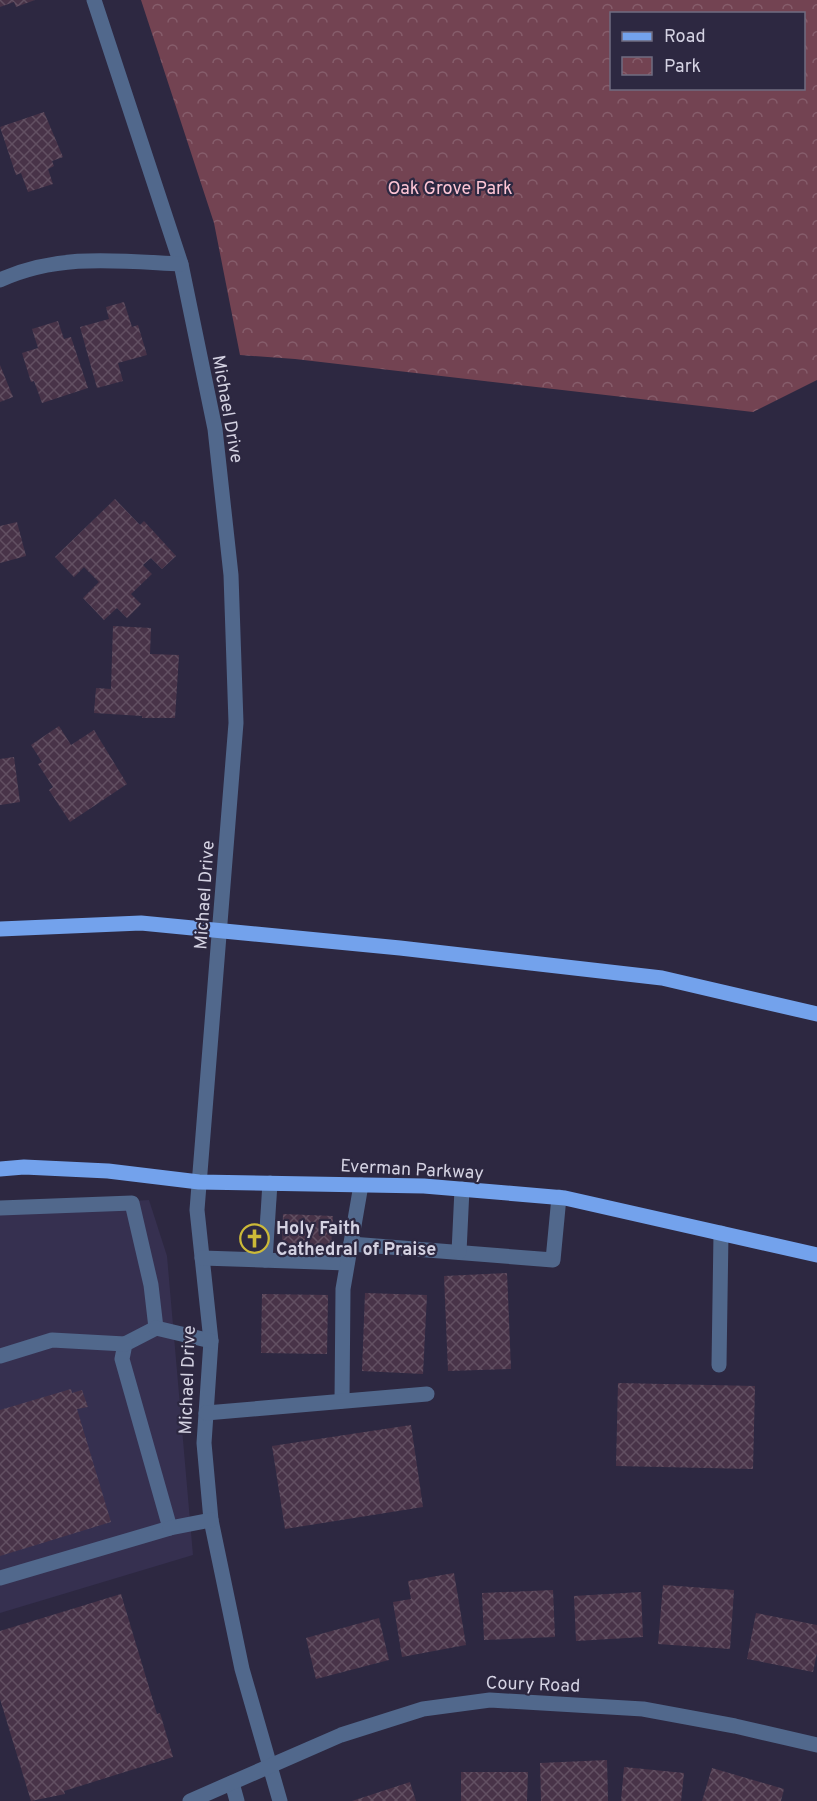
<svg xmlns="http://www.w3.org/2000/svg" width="817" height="1801" font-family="Overpass,sans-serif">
<defs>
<pattern id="park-crowns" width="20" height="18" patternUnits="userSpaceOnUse" patternTransform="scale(1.5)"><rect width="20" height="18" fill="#734352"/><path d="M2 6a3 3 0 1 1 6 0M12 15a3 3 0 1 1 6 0" fill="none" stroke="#865d6b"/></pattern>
<pattern id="building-cross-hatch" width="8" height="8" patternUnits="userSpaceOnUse" patternTransform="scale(1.5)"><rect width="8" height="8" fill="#483348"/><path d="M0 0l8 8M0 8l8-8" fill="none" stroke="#625062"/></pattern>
</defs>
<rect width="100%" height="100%" fill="#2d2841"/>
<path fill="#363050" d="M 149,1200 L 167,1256 L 193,1555 L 0,1613 L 0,1209 Z"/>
<path fill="url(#park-crowns)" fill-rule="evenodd" d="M 141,0 L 817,0 L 817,380 L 753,412 L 295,359 L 240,355 L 214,223 ZM 612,14 L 804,14 L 804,88 L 612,88 Z"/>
<g fill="url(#building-cross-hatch)">
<path d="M 0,0 L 35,0 L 16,7 L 14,2 L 0,7 Z"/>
<path d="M 44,112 L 63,157 L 52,161 L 54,166 L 48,169 L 53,184 L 28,192 L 21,173 L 16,175 L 0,127 Z"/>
<path d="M 124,302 L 132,327 L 138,325 L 147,355 L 118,363 L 123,381 L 97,388 L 80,327 L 109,319 L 106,307 Z"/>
<path d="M 58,321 L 64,339 L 71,337 L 88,388 L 42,403 L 34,381 L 31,382 L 22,353 L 38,348 L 32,329 Z"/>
<path d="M 0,365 L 13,397 L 0,402 Z"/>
<path d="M 115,499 L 140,525 L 144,521 L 176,556 L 162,569 L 151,558 L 143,565 L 152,574 L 131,594 L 141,604 L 127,618 L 117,608 L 104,620 L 83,598 L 99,582 L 84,567 L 74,577 L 55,557 Z"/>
<path d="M 17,522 L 26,556 L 0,563 L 0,526 Z"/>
<path d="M 113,626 L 151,628 L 150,654 L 179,655 L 175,718 L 142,718 L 142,716 L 94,713 L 96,688 L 111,689 Z"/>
<path d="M 59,726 L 71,745 L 94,730 L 127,784 L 70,822 L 49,790 L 53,787 L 38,764 L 42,762 L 31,745 Z"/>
<path d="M 14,757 L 20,802 L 0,805 L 0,759 Z"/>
<path d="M 283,1214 L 333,1216 L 331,1246 L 282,1244 Z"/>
<path d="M 507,1273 L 511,1369 L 448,1371 L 444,1276 Z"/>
<path d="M 365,1293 L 427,1295 L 423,1374 L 362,1371 Z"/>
<path d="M 262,1294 L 328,1295 L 327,1354 L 261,1353 Z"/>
<path d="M 618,1383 L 755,1386 L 753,1469 L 616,1466 Z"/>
<path d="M 71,1389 L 72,1393 L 82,1390 L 88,1407 L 77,1409 L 111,1522 L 0,1556 L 0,1410 Z"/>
<path d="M 411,1425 L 423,1507 L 285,1529 L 272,1446 Z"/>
<path d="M 454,1573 L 466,1645 L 402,1657 L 393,1602 L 411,1599 L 408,1581 Z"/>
<path d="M 663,1585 L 734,1590 L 730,1649 L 658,1644 Z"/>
<path d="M 553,1590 L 555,1637 L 484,1640 L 482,1593 Z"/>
<path d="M 641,1592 L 643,1637 L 576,1641 L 574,1596 Z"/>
<path d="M 121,1594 L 157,1714 L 160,1713 L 173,1757 L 64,1791 L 65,1794 L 31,1801 L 0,1699 L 0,1631 Z"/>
<path d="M 756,1613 L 817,1625 L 817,1653 L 813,1672 L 747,1659 Z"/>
<path d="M 379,1618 L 389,1660 L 316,1679 L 306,1638 Z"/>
<path d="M 607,1760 L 608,1801 L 541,1801 L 540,1763 Z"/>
<path d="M 624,1767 L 684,1773 L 681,1801 L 621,1801 Z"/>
<path d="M 712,1768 L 784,1789 L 781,1801 L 702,1801 Z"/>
<path d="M 461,1772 L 528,1772 L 527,1801 L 461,1801 Z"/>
<path d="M 410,1782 L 416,1801 L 352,1801 Z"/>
</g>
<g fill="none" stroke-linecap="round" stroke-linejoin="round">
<g stroke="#51688c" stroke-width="15">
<path d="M 94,0 L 181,264 L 215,429 L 231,575 L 236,723 L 197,1210 L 211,1341 L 204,1443 L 211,1520 L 242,1669 L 280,1801"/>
<path d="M 0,280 C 59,253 119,261 181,264"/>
<path d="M 0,1208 L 132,1203 L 151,1285 L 156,1328 L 125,1344 L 122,1359 L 170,1528 L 0,1578"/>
<path d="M 351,1244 L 553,1260 L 559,1197"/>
<path d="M 459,1252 L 462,1189"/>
<path d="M 202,1258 L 347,1263"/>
<path d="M 265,1260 L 270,1183"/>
<path d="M 156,1328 L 211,1341"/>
<path d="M 0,1356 L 52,1340 L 125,1344"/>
<path d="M 719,1365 L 721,1233"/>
<path d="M 342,1401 L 343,1289 L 361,1185"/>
<path d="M 206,1413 L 427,1394"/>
<path d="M 170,1528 L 211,1520"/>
<path d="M 232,1783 L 237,1801"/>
<path d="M 190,1801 L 341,1735 L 423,1709 L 490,1700 L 643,1709 L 735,1726 L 817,1745"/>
</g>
<g stroke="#73a2ec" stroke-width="15">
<path d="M 0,929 L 141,923 L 400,948 L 662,978 L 817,1014"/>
<path d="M 0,1169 L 24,1167 L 108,1171 L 199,1182 L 424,1186 L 565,1198 L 817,1255"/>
</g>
</g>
<defs>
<symbol id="church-ring" viewBox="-11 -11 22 22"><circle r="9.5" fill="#2d2841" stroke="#ccb938" stroke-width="1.5"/><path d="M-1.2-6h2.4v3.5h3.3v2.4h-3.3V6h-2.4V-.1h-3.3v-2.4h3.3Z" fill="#ccb938"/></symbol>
</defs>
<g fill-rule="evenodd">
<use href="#church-ring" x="238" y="1222" width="33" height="33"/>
</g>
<g text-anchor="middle" stroke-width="4.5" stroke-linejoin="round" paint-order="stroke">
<g font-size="18" fill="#fec6d6" stroke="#2d2841">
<text x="450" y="194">Oak Grove Park</text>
</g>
<g font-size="18" fill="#d4d2e2" stroke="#2d2841">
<text transform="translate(228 409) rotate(80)" y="6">Michael Drive</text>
<text transform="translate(204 895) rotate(-86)" y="6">Michael Drive</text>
<text transform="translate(412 1169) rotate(3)" y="6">Everman Parkway</text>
<text transform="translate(187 1380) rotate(-88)" y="6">Michael Drive</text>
<text transform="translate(533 1684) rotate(2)" y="6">Coury Road</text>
</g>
<g font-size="18" font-weight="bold" fill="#d4d2e2" stroke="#2d2841" text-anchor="start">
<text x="276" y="1234">Holy Faith<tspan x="276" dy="21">Cathedral of Praise</tspan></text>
</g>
</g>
<rect x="610" y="12" width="195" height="78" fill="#2d2841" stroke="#706c81" stroke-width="1.5"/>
<rect x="622" y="32" width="30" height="9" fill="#73a2ec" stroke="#706c81" stroke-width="1.5"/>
<text x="664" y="42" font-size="18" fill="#d4d2e2">Road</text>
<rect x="622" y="57" width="30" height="18" fill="url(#park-crowns)" stroke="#706c81" stroke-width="1.5"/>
<text x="664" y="72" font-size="18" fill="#d4d2e2">Park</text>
</svg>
